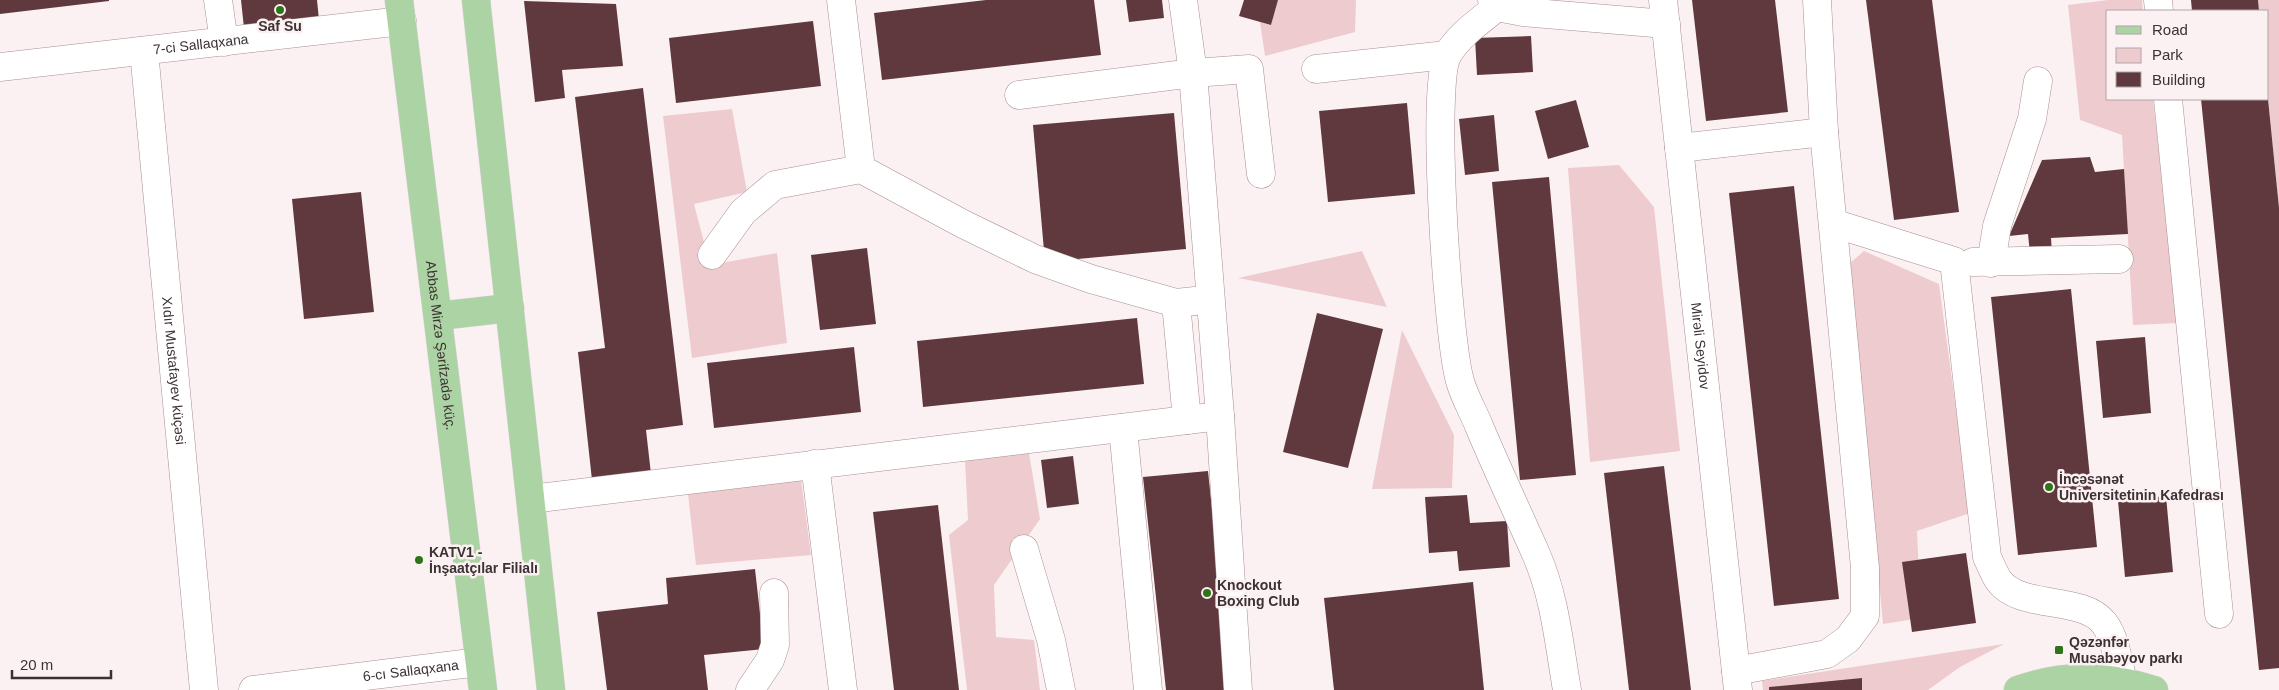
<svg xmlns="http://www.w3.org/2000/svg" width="2279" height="690" font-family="Helvetica,sans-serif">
<rect width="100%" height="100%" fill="#fcf1f2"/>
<g fill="#eecbce">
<path d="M 1278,0 L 1356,0 L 1355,32 L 1265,56 L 1260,22 L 1271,25 Z"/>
<path d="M 2108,0 L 2142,0 L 2143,11 L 2108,11 L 2108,99 L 2153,99 L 2178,323 L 2133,325 L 2122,135 L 2080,120 L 2068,5 Z"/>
<path d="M 2258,0 L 2279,0 L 2279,208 L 2268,98 L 2268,11 L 2259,11 Z"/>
<path d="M 732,109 L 747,192 L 694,204 L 710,265 L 777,253 L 787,343 L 692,358 L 663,116 Z"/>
<path d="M 1619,165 L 1654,207 L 1680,451 L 1590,462 L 1568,168 Z"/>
<path d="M 1362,251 L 1387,307 L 1238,278 Z"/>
<path d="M 1864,251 L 1939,284 L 1970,513 L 1917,531 L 1921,618 L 1883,624 L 1849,264 Z"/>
<path d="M 1402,330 L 1454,435 L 1452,488 L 1372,489 Z"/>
<path d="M 1029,453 L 1040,519 L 994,585 L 996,637 L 1034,640 L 1040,690 L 967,690 L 949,535 L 968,520 L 965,460 Z"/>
<path d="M 801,479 L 811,555 L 696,565 L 688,494 Z"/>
<path d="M 2004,644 L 1960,667 L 1928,690 L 1763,690 L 1762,681 Z"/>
</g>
<g fill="#5f393d">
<path d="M 0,0 L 109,0 L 109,1 L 0,14 Z"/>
<path d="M 241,0 L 317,0 L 319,20 L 244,28 Z"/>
<path d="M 986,0 L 1094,0 L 1101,55 L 882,80 L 874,13 Z"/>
<path d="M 1126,0 L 1162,0 L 1164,18 L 1129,22 Z"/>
<path d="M 1244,0 L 1278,0 L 1271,25 L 1239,16 Z"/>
<path d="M 1692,0 L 1775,0 L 1788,112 L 1706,121 Z"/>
<path d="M 1866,0 L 1932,0 L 1959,212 L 1894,220 Z"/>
<path d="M 2191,0 L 2258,0 L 2259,11 L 2192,11 Z"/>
<path d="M 524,1 L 616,4 L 623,66 L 562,70 L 565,98 L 535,102 Z"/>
<path d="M 813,21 L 821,86 L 676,103 L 669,38 Z"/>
<path d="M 1531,36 L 1533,72 L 1477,75 L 1475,38 Z"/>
<path d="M 643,88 L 683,425 L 646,430 L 651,474 L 592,480 L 578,352 L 605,348 L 575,97 Z"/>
<path d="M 2201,99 L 2268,99 L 2279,208 L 2279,668 L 2259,670 Z"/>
<path d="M 1576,100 L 1589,147 L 1548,159 L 1535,111 Z"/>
<path d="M 1407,103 L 1415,194 L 1328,202 L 1319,111 Z"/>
<path d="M 1174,113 L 1186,249 L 1045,262 L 1033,125 Z"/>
<path d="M 1494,115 L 1499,171 L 1465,175 L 1459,119 Z"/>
<path d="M 2090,157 L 2095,172 L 2124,169 L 2128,234 L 2051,238 L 2052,254 L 2030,254 L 2028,234 L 2009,236 L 2042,160 Z"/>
<path d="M 1549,177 L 1576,475 L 1520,480 L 1492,182 Z"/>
<path d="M 1794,186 L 1839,599 L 1774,606 L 1729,193 Z"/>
<path d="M 361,192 L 374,312 L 304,319 L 292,199 Z"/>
<path d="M 867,248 L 876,324 L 820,330 L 811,255 Z"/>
<path d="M 2071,289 L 2097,547 L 2018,555 L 1991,297 Z"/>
<path d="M 1317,313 L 1383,329 L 1348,468 L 1283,452 Z"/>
<path d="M 1137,318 L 1144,384 L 923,407 L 917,341 Z"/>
<path d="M 2145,337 L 2151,413 L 2103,418 L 2096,341 Z"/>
<path d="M 854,347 L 861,412 L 714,428 L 707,363 Z"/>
<path d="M 1073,456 L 1079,504 L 1047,508 L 1041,460 Z"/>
<path d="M 1664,466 L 1691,690 L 1629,690 L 1604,473 Z"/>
<path d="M 1208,471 L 1231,690 L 1166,690 L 1143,477 Z"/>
<path d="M 1467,495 L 1470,523 L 1507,521 L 1510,567 L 1459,571 L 1457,551 L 1429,553 L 1425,497 Z"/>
<path d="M 2166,496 L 2173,572 L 2125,577 L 2118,501 Z"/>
<path d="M 938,505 L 959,690 L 894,690 L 873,512 Z"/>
<path d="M 1966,553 L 1976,623 L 1912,632 L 1902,562 Z"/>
<path d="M 755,569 L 764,649 L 704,655 L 708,690 L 607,690 L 597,612 L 668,604 L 666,578 Z"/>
<path d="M 1473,582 L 1484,690 L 1334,690 L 1324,598 Z"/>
<path d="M 1862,678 L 1862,690 L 1769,690 L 1769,687 Z"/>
</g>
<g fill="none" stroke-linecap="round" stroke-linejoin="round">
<defs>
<g id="minor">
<path d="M 218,0 L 224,42"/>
<path d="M 841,0 L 861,169"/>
<path d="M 1183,0 L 1193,73 L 1220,416 L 1238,690"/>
<path d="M 1492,0 L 1497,7 L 1523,12 L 1666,24"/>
<path id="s1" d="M 1663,0 L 1738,690"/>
<path d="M 2158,0 L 2159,11"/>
<path d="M 1497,7 C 1480,21 1459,35 1448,54 C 1430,83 1448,341 1460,381 C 1464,396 1473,411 1479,426 C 1497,469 1517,511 1536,554 C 1555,597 1559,644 1567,690"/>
<path id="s2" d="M 144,51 L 204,690"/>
<path id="s3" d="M 0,67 L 402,21"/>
<path d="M 1316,69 L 1447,55"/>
<path d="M 1019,95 L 1193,73 L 1249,69 L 1261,174"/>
<path d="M 2168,99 L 2219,614"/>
<path d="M 1679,148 L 1824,132"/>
<path d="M 1833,223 L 1954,261 L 1987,557 C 1991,565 1994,574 1999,581 C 2021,610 2082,595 2104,623 C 2116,639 2118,662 2123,681"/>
<path d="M 712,255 L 743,212 L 775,185 L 861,169 L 963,224 L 1035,259 L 1091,279 L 1176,303"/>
<path d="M 1973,262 L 2119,259"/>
<path d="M 1991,263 L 1997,226 L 2032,119 L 2038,81"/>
<path d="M 1187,420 L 1176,303 L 1195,301"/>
<path d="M 1123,428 L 1148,690"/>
<path d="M 815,464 L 843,690"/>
<path d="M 531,499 L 1220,416"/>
<path d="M 1024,549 L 1051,640 L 1061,690"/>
<path d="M 1736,671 L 1827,654 L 1848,639 L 1865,616 L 1865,568 L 1824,132 L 1817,0"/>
<path id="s4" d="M 253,690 L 479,662"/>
<path d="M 750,690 L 770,660 L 775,645 L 774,593"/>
</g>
<g id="major">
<path id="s5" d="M 399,0 L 483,690"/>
<path d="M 476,0 L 551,690"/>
<path d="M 438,316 L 510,308"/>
<path d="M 2018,690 C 2065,673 2106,675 2154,690"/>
</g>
</defs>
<use href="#minor" stroke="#a78f91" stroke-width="29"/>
<use href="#major" stroke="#d4d2d2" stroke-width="29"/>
<use href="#minor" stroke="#fff" stroke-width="28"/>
<use href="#major" stroke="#acd3a4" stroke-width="28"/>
</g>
<g fill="#2c7518" stroke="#fcf1f2" stroke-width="2">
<circle cx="280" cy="10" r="5"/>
<circle cx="2049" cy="487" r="5"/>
<circle cx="419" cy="560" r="5"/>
<circle cx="1207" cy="593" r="5"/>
<rect x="2054" y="645" width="10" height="10" rx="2.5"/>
</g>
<g text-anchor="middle" stroke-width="5" stroke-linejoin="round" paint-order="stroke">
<g font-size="14" font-weight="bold" fill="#3c3233" stroke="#fcf1f2" text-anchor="start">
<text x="280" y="31" text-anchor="middle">Saf Su</text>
<text x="2059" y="484">İncəsənət<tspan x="2059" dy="16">Universitetinin Kafedrası</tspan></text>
<text x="429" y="557">KATV1 -<tspan x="429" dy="16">İnşaatçılar Filialı</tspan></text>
<text x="1217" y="590">Knockout<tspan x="1217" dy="16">Boxing Club</tspan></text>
<text x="2069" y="647">Qəzənfər<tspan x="2069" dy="16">Musabəyov parkı</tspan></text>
</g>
<g font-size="14" fill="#3c3233" stroke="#fcf1f2">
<text dy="5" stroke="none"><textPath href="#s3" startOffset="202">7-ci Sallaqxana</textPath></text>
<text dy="5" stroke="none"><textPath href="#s5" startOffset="348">Abbas Mirzə Şərifzadə küç.</textPath></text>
<text dy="5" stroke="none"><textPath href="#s1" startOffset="348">Mirəli Seyidov</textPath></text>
<text dy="5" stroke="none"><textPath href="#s2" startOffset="321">Xıdır Mustafayev küçəsi</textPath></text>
<text dy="5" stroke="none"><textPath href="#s4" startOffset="159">6-cı Sallaqxana</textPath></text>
</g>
</g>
<rect x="2106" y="10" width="162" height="90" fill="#fcf1f2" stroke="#afa5a6"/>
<rect x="2116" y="26" width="25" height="8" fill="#acd3a4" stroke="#afa5a6"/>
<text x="2152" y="35" font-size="15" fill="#3c3233">Road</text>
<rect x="2116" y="48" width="25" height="15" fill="#eecbce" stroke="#afa5a6"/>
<text x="2152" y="60" font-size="15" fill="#3c3233">Park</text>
<rect x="2116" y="72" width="25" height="15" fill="#5f393d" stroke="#afa5a6"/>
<text x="2152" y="85" font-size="15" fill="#3c3233">Building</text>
<path d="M12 670v8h99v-8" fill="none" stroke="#3c3233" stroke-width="2.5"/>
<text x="20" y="670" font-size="15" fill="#3c3233" stroke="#fcf1f2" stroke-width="4" paint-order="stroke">20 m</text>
</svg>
